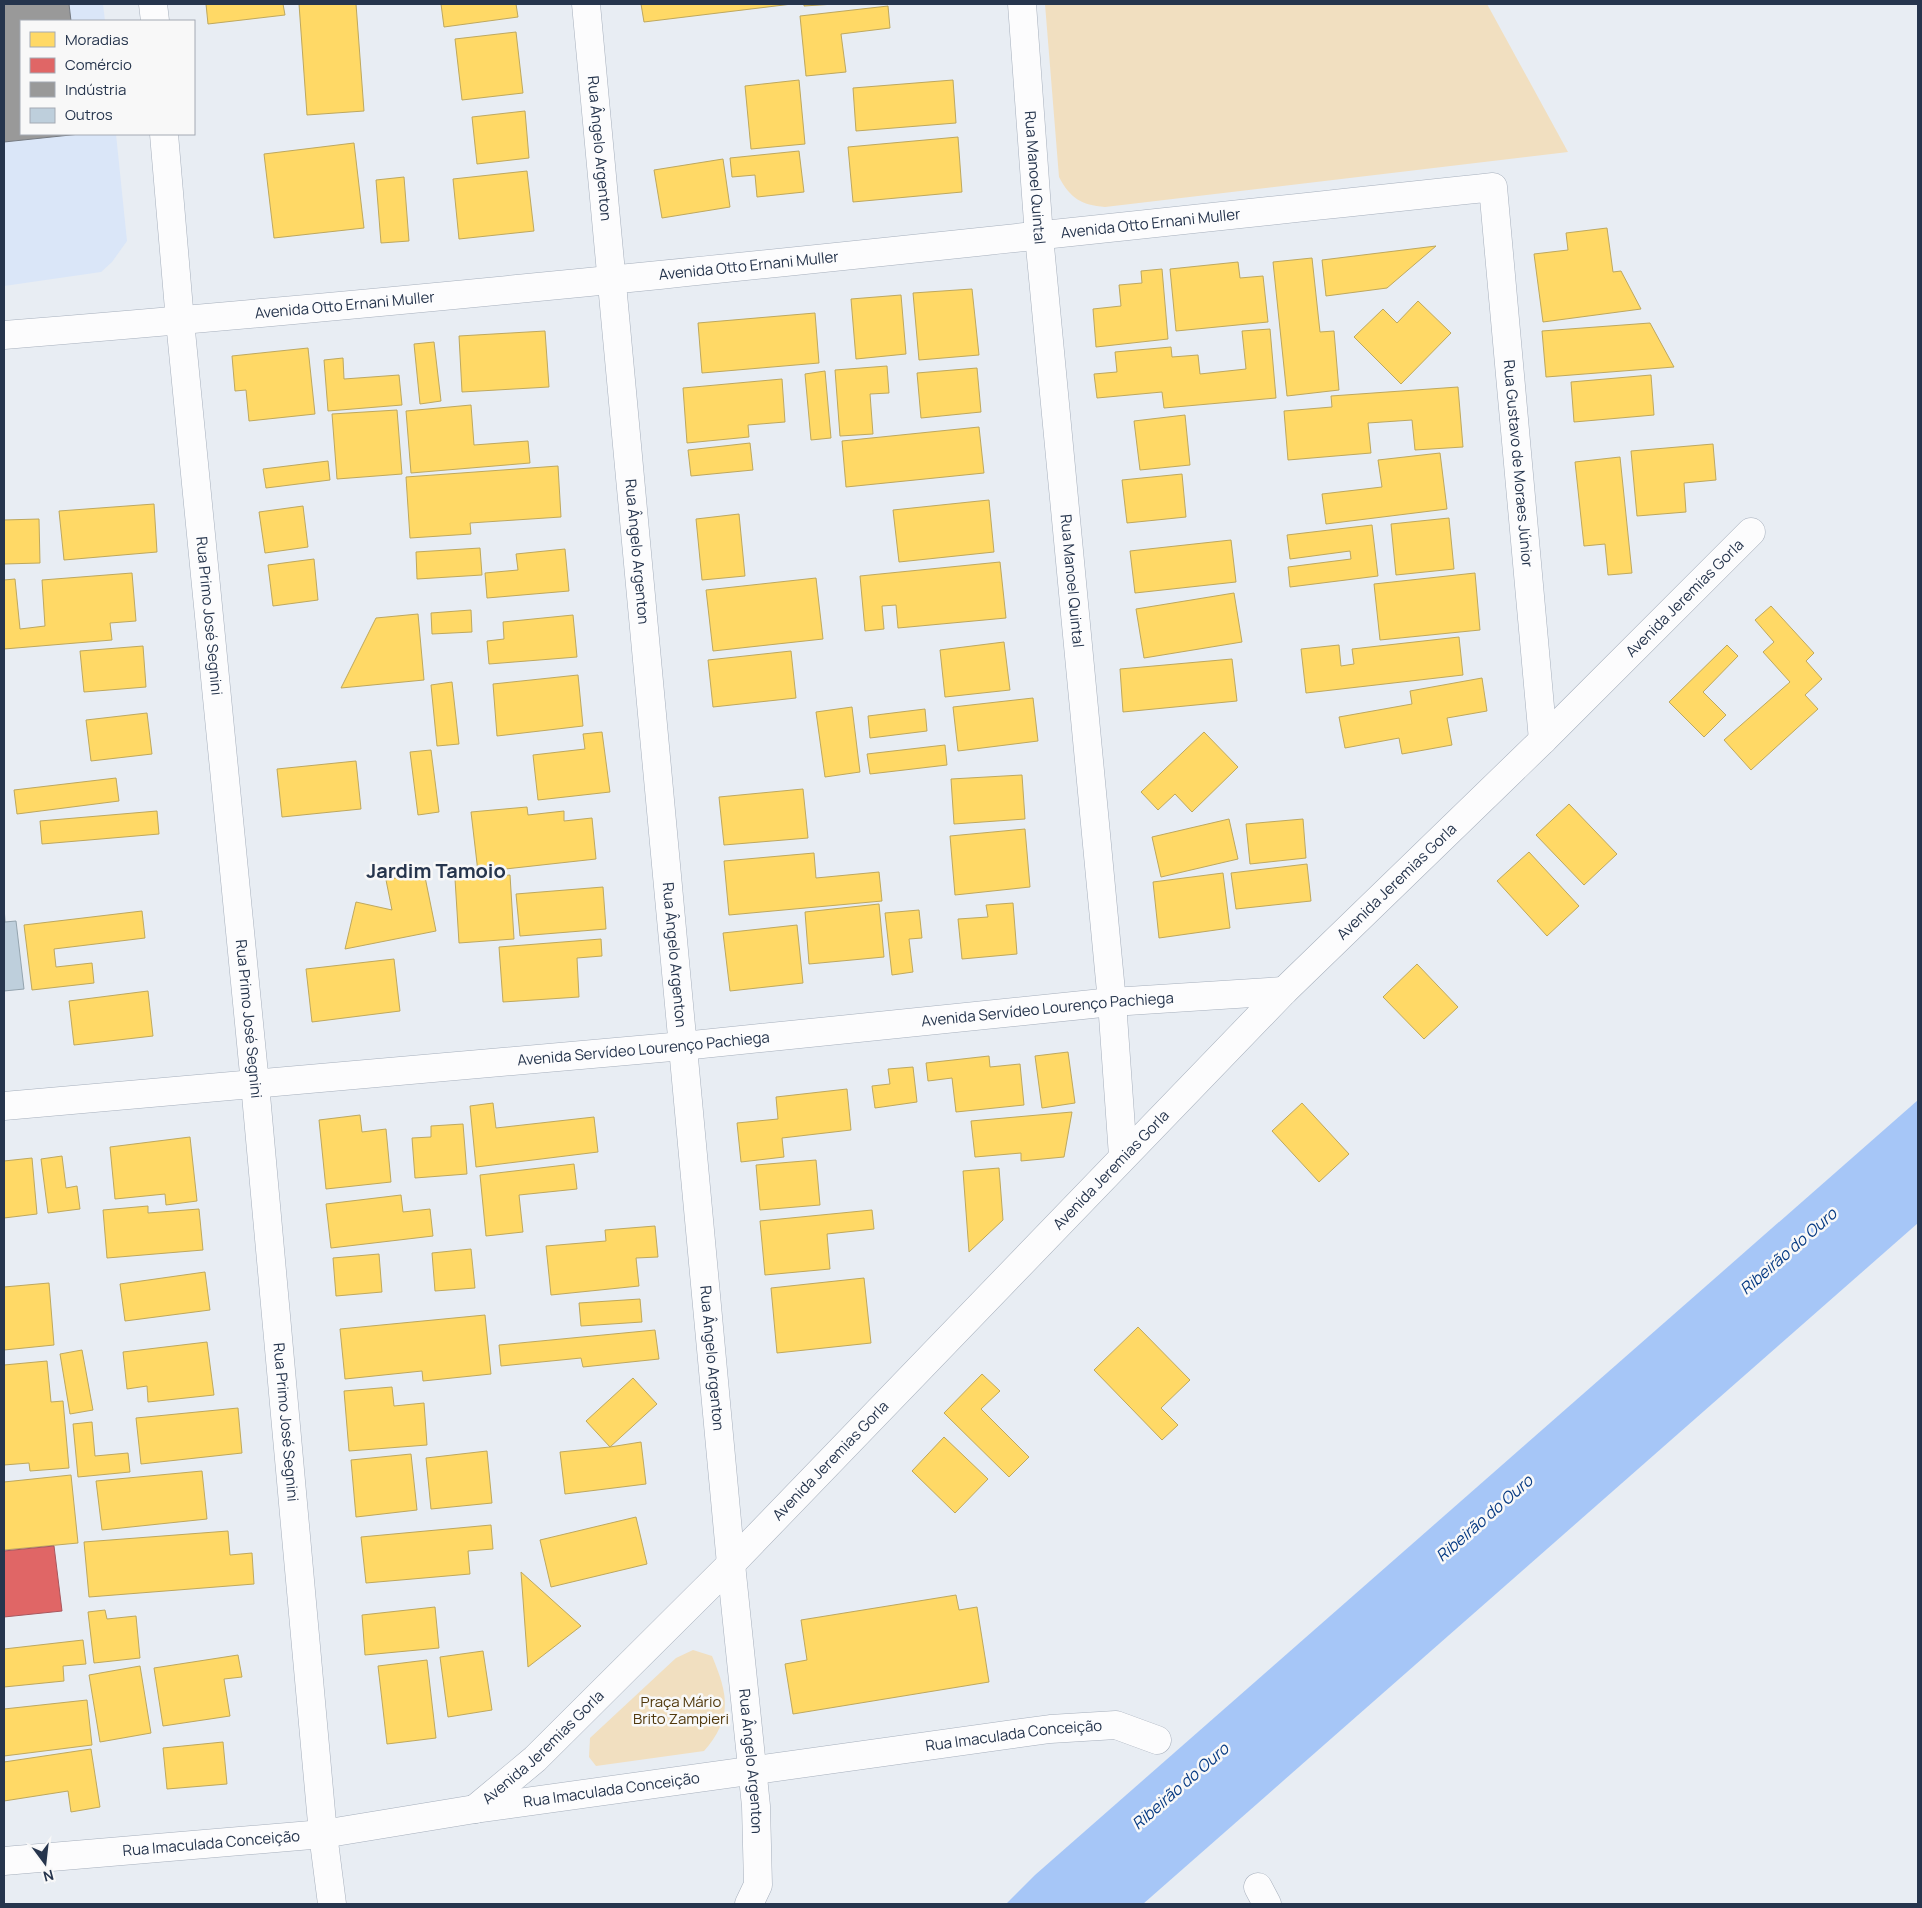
<svg xmlns="http://www.w3.org/2000/svg" width="1922" height="1908" font-family="Manrope,sans-serif">
<rect width="100%" height="100%" fill="#e8edf3"/>
<path fill="#dae6f8" d="M 4,4 L 103,4 L 105,21 L 21,21 L 21,134 L 116,134 L 127,241 L 112,262 L 101,272 L 4,286 Z"/>
<g fill="#f1dfc0">
<path d="M 1045,4 L 1487,4 L 1568,152 L 1105,207 C 1081,205 1070,198 1059,177 Z"/>
<path d="M 693,1650 L 712,1656 C 728,1694 733,1718 704,1751 L 596,1766 L 589,1757 L 590,1738 L 676,1658 Z"/>
</g>
<path fill="#a6c6f7" d="M 1918,1100 L 1918,1223 L 1143,1904 L 1006,1904 L 1035,1875 Z"/>
<g fill="#ffd966" stroke="#bea85e">
<path d="M 206,4 L 283,4 L 285,15 L 208,24 Z"/>
<path d="M 299,4 L 356,4 L 364,111 L 307,115 Z"/>
<path d="M 441,4 L 516,4 L 518,17 L 444,27 Z"/>
<path d="M 641,4 L 792,4 L 644,22 Z"/>
<path d="M 804,4 L 835,4 L 804,6 Z"/>
<path d="M 888,6 L 890,28 L 841,34 L 846,72 L 806,76 L 800,16 Z"/>
<path d="M 516,32 L 523,93 L 462,100 L 455,39 Z"/>
<path d="M 799,80 L 805,144 L 751,149 L 745,86 Z"/>
<path d="M 953,80 L 956,123 L 856,131 L 853,88 Z"/>
<path d="M 525,111 L 529,158 L 477,164 L 472,117 Z"/>
<path d="M 958,137 L 962,192 L 853,202 L 848,147 Z"/>
<path d="M 354,143 L 364,228 L 274,238 L 264,154 Z"/>
<path d="M 799,151 L 804,192 L 757,197 L 755,175 L 732,177 L 730,158 Z"/>
<path d="M 723,159 L 730,207 L 662,218 L 654,170 Z"/>
<path d="M 527,171 L 534,231 L 459,239 L 453,179 Z"/>
<path d="M 404,177 L 409,241 L 381,243 L 376,180 Z"/>
<path d="M 1607,228 L 1613,272 L 1621,271 L 1641,309 L 1543,322 L 1534,254 L 1568,250 L 1566,233 Z"/>
<path d="M 1436,246 L 1387,288 L 1326,296 L 1322,260 Z"/>
<path d="M 1312,258 L 1320,332 L 1334,331 L 1339,390 L 1287,396 L 1273,262 Z"/>
<path d="M 1238,262 L 1240,278 L 1263,276 L 1268,322 L 1176,331 L 1170,269 Z"/>
<path d="M 1162,269 L 1168,339 L 1096,347 L 1093,309 L 1121,306 L 1119,285 L 1142,283 L 1141,271 Z"/>
<path d="M 972,289 L 979,355 L 919,360 L 913,293 Z"/>
<path d="M 901,295 L 906,354 L 856,359 L 851,299 Z"/>
<path d="M 1418,301 L 1451,333 L 1401,384 L 1354,337 L 1383,309 L 1397,323 Z"/>
<path d="M 815,313 L 819,363 L 702,373 L 698,323 Z"/>
<path d="M 1650,323 L 1674,367 L 1546,377 L 1542,331 Z"/>
<path d="M 1270,329 L 1276,398 L 1164,408 L 1162,392 L 1097,398 L 1094,374 L 1117,372 L 1115,352 L 1171,347 L 1172,357 L 1198,355 L 1200,374 L 1246,369 L 1242,331 Z"/>
<path d="M 545,331 L 549,387 L 462,392 L 459,336 Z"/>
<path d="M 434,342 L 441,401 L 420,404 L 414,344 Z"/>
<path d="M 308,348 L 315,414 L 249,421 L 246,390 L 235,391 L 232,356 Z"/>
<path d="M 343,358 L 344,379 L 399,375 L 402,405 L 328,411 L 324,360 Z"/>
<path d="M 887,366 L 889,393 L 870,394 L 873,434 L 840,436 L 835,370 Z"/>
<path d="M 977,368 L 981,412 L 921,418 L 917,373 Z"/>
<path d="M 825,371 L 831,438 L 811,440 L 805,374 Z"/>
<path d="M 1651,375 L 1654,415 L 1574,422 L 1571,382 Z"/>
<path d="M 782,379 L 785,422 L 748,425 L 749,437 L 687,443 L 683,388 Z"/>
<path d="M 1458,387 L 1463,447 L 1415,450 L 1412,420 L 1368,423 L 1371,453 L 1288,460 L 1284,411 L 1332,407 L 1331,396 Z"/>
<path d="M 471,405 L 474,445 L 528,441 L 530,463 L 411,473 L 406,411 Z"/>
<path d="M 397,410 L 402,474 L 337,479 L 332,414 Z"/>
<path d="M 1185,415 L 1190,465 L 1140,470 L 1134,421 Z"/>
<path d="M 979,427 L 984,473 L 846,487 L 842,441 Z"/>
<path d="M 750,443 L 753,470 L 691,476 L 688,450 Z"/>
<path d="M 1713,444 L 1716,480 L 1684,483 L 1686,512 L 1637,516 L 1631,451 Z"/>
<path d="M 1440,453 L 1447,509 L 1326,524 L 1322,494 L 1382,487 L 1378,460 Z"/>
<path d="M 1620,457 L 1632,573 L 1608,575 L 1605,544 L 1584,546 L 1575,462 Z"/>
<path d="M 328,461 L 330,480 L 266,488 L 263,469 Z"/>
<path d="M 558,466 L 561,517 L 470,523 L 471,534 L 410,538 L 406,477 Z"/>
<path d="M 1182,474 L 1186,517 L 1127,523 L 1122,480 Z"/>
<path d="M 989,500 L 994,552 L 899,562 L 893,510 Z"/>
<path d="M 154,504 L 157,552 L 64,560 L 59,511 Z"/>
<path d="M 303,506 L 308,547 L 265,553 L 259,512 Z"/>
<path d="M 739,514 L 745,576 L 702,580 L 696,519 Z"/>
<path d="M 1449,518 L 1454,569 L 1396,575 L 1391,524 Z"/>
<path d="M 39,519 L 40,563 L 4,564 L 4,520 Z"/>
<path d="M 1372,525 L 1378,576 L 1290,587 L 1288,567 L 1351,559 L 1350,551 L 1290,559 L 1287,535 Z"/>
<path d="M 1231,540 L 1236,582 L 1135,593 L 1130,551 Z"/>
<path d="M 480,548 L 482,575 L 417,579 L 416,552 Z"/>
<path d="M 565,549 L 569,591 L 487,598 L 485,573 L 518,570 L 516,554 Z"/>
<path d="M 314,559 L 318,600 L 273,606 L 268,565 Z"/>
<path d="M 1000,562 L 1006,618 L 898,628 L 896,605 L 882,606 L 884,629 L 865,631 L 860,576 Z"/>
<path d="M 132,573 L 136,621 L 110,623 L 112,640 L 4,649 L 4,580 L 15,579 L 20,629 L 45,626 L 42,580 Z"/>
<path d="M 1475,573 L 1480,630 L 1380,640 L 1374,584 Z"/>
<path d="M 816,578 L 823,639 L 713,651 L 706,590 Z"/>
<path d="M 1234,593 L 1242,642 L 1144,658 L 1136,609 Z"/>
<path d="M 1771,606 L 1814,653 L 1806,661 L 1822,679 L 1805,695 L 1818,709 L 1751,770 L 1724,740 L 1790,682 L 1763,652 L 1774,642 L 1755,620 Z"/>
<path d="M 471,610 L 472,632 L 432,634 L 431,613 Z"/>
<path d="M 418,614 L 424,680 L 341,688 L 376,618 Z"/>
<path d="M 573,615 L 577,657 L 489,664 L 487,641 L 504,639 L 503,622 Z"/>
<path d="M 1459,637 L 1463,675 L 1306,693 L 1301,649 L 1339,645 L 1341,666 L 1354,664 L 1352,649 Z"/>
<path d="M 1004,642 L 1010,690 L 945,697 L 940,650 Z"/>
<path d="M 1727,645 L 1738,656 L 1703,692 L 1726,715 L 1704,737 L 1669,702 Z"/>
<path d="M 143,646 L 146,687 L 84,692 L 80,651 Z"/>
<path d="M 791,651 L 796,698 L 713,707 L 708,660 Z"/>
<path d="M 1232,659 L 1237,701 L 1123,712 L 1120,669 Z"/>
<path d="M 578,675 L 583,726 L 497,736 L 493,684 Z"/>
<path d="M 1482,678 L 1487,711 L 1447,718 L 1452,745 L 1402,754 L 1399,738 L 1345,748 L 1339,717 L 1412,704 L 1410,691 Z"/>
<path d="M 452,682 L 459,744 L 437,746 L 431,685 Z"/>
<path d="M 1033,698 L 1038,741 L 958,751 L 953,707 Z"/>
<path d="M 852,707 L 860,772 L 825,777 L 816,712 Z"/>
<path d="M 925,709 L 927,731 L 870,738 L 868,716 Z"/>
<path d="M 147,713 L 152,754 L 91,761 L 86,720 Z"/>
<path d="M 602,732 L 610,792 L 538,800 L 533,755 L 585,749 L 583,734 Z"/>
<path d="M 1204,732 L 1238,767 L 1192,812 L 1175,794 L 1158,810 L 1141,792 Z"/>
<path d="M 945,745 L 947,765 L 870,774 L 867,754 Z"/>
<path d="M 431,750 L 439,812 L 418,815 L 410,752 Z"/>
<path d="M 356,761 L 361,809 L 282,817 L 277,769 Z"/>
<path d="M 1022,775 L 1025,819 L 954,824 L 951,779 Z"/>
<path d="M 116,778 L 119,801 L 17,814 L 14,790 Z"/>
<path d="M 803,789 L 808,838 L 724,845 L 719,797 Z"/>
<path d="M 1569,804 L 1617,854 L 1584,885 L 1536,835 Z"/>
<path d="M 527,807 L 528,815 L 564,811 L 564,821 L 592,818 L 596,859 L 478,872 L 471,812 Z"/>
<path d="M 157,811 L 159,834 L 42,844 L 40,821 Z"/>
<path d="M 1229,819 L 1238,859 L 1161,877 L 1152,837 Z"/>
<path d="M 1303,819 L 1306,858 L 1250,864 L 1246,824 Z"/>
<path d="M 1025,829 L 1030,887 L 955,895 L 950,836 Z"/>
<path d="M 1529,852 L 1579,906 L 1547,936 L 1497,881 Z"/>
<path d="M 814,853 L 816,878 L 879,872 L 882,901 L 729,915 L 724,861 Z"/>
<path d="M 1307,864 L 1311,901 L 1236,909 L 1231,873 Z"/>
<path d="M 424,872 L 436,931 L 345,949 L 356,902 L 392,910 L 386,880 Z"/>
<path d="M 1223,873 L 1230,928 L 1159,938 L 1153,882 Z"/>
<path d="M 510,875 L 514,939 L 459,943 L 455,879 Z"/>
<path d="M 603,887 L 606,929 L 520,936 L 516,894 Z"/>
<path d="M 1013,903 L 1017,954 L 962,959 L 958,919 L 988,917 L 986,905 Z"/>
<path d="M 879,904 L 884,957 L 809,964 L 805,912 Z"/>
<path d="M 919,910 L 922,938 L 909,939 L 913,972 L 892,975 L 885,913 Z"/>
<path d="M 142,911 L 145,938 L 54,949 L 56,967 L 92,963 L 94,983 L 32,990 L 24,925 Z"/>
<path d="M 797,925 L 803,983 L 730,991 L 723,933 Z"/>
<path d="M 601,939 L 602,956 L 577,958 L 579,997 L 503,1002 L 499,947 Z"/>
<path d="M 394,959 L 400,1011 L 312,1022 L 306,969 Z"/>
<path d="M 1417,964 L 1458,1007 L 1424,1039 L 1383,997 Z"/>
<path d="M 148,991 L 153,1036 L 74,1045 L 69,1001 Z"/>
<path d="M 1068,1052 L 1075,1103 L 1042,1108 L 1035,1056 Z"/>
<path d="M 989,1056 L 990,1067 L 1020,1064 L 1024,1105 L 956,1112 L 952,1078 L 928,1081 L 926,1063 Z"/>
<path d="M 913,1067 L 917,1102 L 875,1108 L 872,1086 L 890,1084 L 888,1069 Z"/>
<path d="M 847,1089 L 851,1130 L 782,1138 L 784,1157 L 741,1162 L 737,1123 L 778,1119 L 776,1097 Z"/>
<path d="M 493,1103 L 496,1128 L 594,1117 L 598,1152 L 476,1167 L 470,1106 Z"/>
<path d="M 1302,1103 L 1349,1154 L 1319,1182 L 1272,1131 Z"/>
<path d="M 1072,1112 L 1064,1157 L 1021,1161 L 1021,1153 L 975,1157 L 971,1121 Z"/>
<path d="M 360,1115 L 362,1132 L 386,1129 L 391,1182 L 326,1189 L 319,1120 Z"/>
<path d="M 463,1124 L 467,1174 L 415,1178 L 412,1138 L 431,1137 L 431,1126 Z"/>
<path d="M 190,1137 L 197,1201 L 166,1205 L 165,1194 L 115,1199 L 110,1147 Z"/>
<path d="M 62,1156 L 66,1188 L 77,1186 L 80,1209 L 48,1213 L 41,1159 Z"/>
<path d="M 32,1158 L 37,1214 L 4,1218 L 4,1161 Z"/>
<path d="M 816,1160 L 820,1205 L 760,1210 L 756,1165 Z"/>
<path d="M 574,1164 L 577,1189 L 519,1195 L 523,1232 L 486,1236 L 480,1175 Z"/>
<path d="M 999,1168 L 1003,1220 L 969,1252 L 963,1171 Z"/>
<path d="M 401,1195 L 403,1212 L 430,1209 L 433,1236 L 331,1248 L 326,1204 Z"/>
<path d="M 148,1206 L 148,1213 L 199,1209 L 203,1250 L 107,1258 L 103,1210 Z"/>
<path d="M 872,1210 L 874,1229 L 827,1234 L 830,1269 L 765,1275 L 760,1221 Z"/>
<path d="M 655,1226 L 658,1257 L 636,1258 L 639,1286 L 551,1295 L 546,1246 L 606,1241 L 605,1230 Z"/>
<path d="M 471,1249 L 475,1288 L 435,1291 L 432,1253 Z"/>
<path d="M 379,1254 L 382,1292 L 336,1296 L 333,1258 Z"/>
<path d="M 205,1272 L 210,1310 L 125,1321 L 120,1284 Z"/>
<path d="M 864,1278 L 871,1343 L 777,1353 L 771,1288 Z"/>
<path d="M 49,1283 L 54,1345 L 4,1350 L 4,1287 Z"/>
<path d="M 640,1299 L 642,1322 L 581,1326 L 579,1303 Z"/>
<path d="M 485,1315 L 491,1374 L 423,1381 L 422,1371 L 345,1379 L 340,1329 Z"/>
<path d="M 1138,1327 L 1190,1380 L 1161,1408 L 1178,1425 L 1162,1440 L 1094,1370 Z"/>
<path d="M 655,1330 L 659,1359 L 583,1367 L 581,1358 L 501,1366 L 499,1345 Z"/>
<path d="M 207,1342 L 214,1395 L 148,1402 L 147,1386 L 127,1389 L 123,1352 Z"/>
<path d="M 82,1350 L 93,1410 L 70,1414 L 60,1354 Z"/>
<path d="M 47,1361 L 51,1402 L 63,1401 L 69,1468 L 30,1471 L 29,1463 L 4,1465 L 4,1365 Z"/>
<path d="M 982,1374 L 1000,1391 L 981,1409 L 1029,1457 L 1009,1477 L 944,1413 Z"/>
<path d="M 633,1378 L 657,1404 L 610,1447 L 586,1421 Z"/>
<path d="M 392,1387 L 394,1406 L 424,1403 L 427,1445 L 349,1451 L 344,1391 Z"/>
<path d="M 238,1408 L 242,1453 L 141,1464 L 136,1418 Z"/>
<path d="M 92,1422 L 95,1456 L 128,1453 L 130,1472 L 78,1477 L 73,1424 Z"/>
<path d="M 944,1437 L 988,1479 L 955,1513 L 912,1471 Z"/>
<path d="M 641,1442 L 646,1484 L 565,1494 L 560,1452 L 610,1447 Z"/>
<path d="M 487,1451 L 492,1503 L 431,1509 L 426,1458 Z"/>
<path d="M 411,1454 L 417,1510 L 356,1517 L 351,1460 Z"/>
<path d="M 202,1471 L 207,1519 L 102,1530 L 96,1481 Z"/>
<path d="M 71,1475 L 78,1543 L 4,1550 L 4,1482 Z"/>
<path d="M 636,1517 L 647,1564 L 551,1587 L 540,1540 Z"/>
<path d="M 491,1525 L 493,1549 L 468,1551 L 470,1574 L 366,1583 L 361,1537 Z"/>
<path d="M 228,1531 L 230,1555 L 252,1553 L 254,1584 L 89,1597 L 84,1542 Z"/>
<path d="M 521,1572 L 581,1626 L 528,1667 Z"/>
<path d="M 956,1595 L 959,1610 L 977,1607 L 989,1682 L 793,1714 L 785,1664 L 807,1660 L 801,1620 Z"/>
<path d="M 435,1607 L 439,1648 L 365,1655 L 362,1615 Z"/>
<path d="M 105,1610 L 107,1619 L 136,1616 L 140,1658 L 94,1663 L 88,1612 Z"/>
<path d="M 83,1640 L 86,1664 L 63,1666 L 64,1681 L 4,1687 L 4,1649 Z"/>
<path d="M 483,1651 L 492,1710 L 448,1717 L 440,1657 Z"/>
<path d="M 238,1655 L 242,1677 L 224,1679 L 230,1716 L 163,1726 L 154,1668 Z"/>
<path d="M 427,1660 L 436,1738 L 387,1744 L 378,1666 Z"/>
<path d="M 140,1666 L 151,1733 L 100,1742 L 89,1675 Z"/>
<path d="M 87,1700 L 92,1745 L 4,1756 L 4,1709 Z"/>
<path d="M 223,1742 L 227,1784 L 167,1789 L 163,1748 Z"/>
<path d="M 91,1749 L 100,1807 L 71,1812 L 68,1791 L 4,1801 L 4,1762 Z"/>
</g>
<path fill="#e06666" stroke="#a8575e" d="M 54,1546 L 62,1611 L 4,1617 L 4,1551 Z"/>
<path fill="#999" stroke="#767b82" d="M 4,4 L 69,4 L 71,21 L 21,21 L 21,134 L 80,134 L 4,142 Z"/>
<path fill="#becfdc" stroke="#94a4af" d="M 4,906 L 5,922 L 16,921 L 24,989 L 4,991 Z"/>
<g fill="none" stroke-linecap="round" stroke-linejoin="round">
<defs>
<g id="minor">
<path d="M 153,4 L 155,21"/>
<path id="s1" d="M 586,4 L 731,1564 L 756,1806 L 758,1885 L 749,1904"/>
<path id="s2" d="M 1022,4 L 1039,236 L 1112,1002 L 1123,1156"/>
<path id="s3" d="M 164,134 L 180,321 L 255,1084 L 323,1834 L 332,1904"/>
<path id="s4" d="M 4,335 C 501,295 997,240 1493,187 L 1543,740"/>
<path id="s5" d="M 4,1106 L 683,1046 L 1112,1002 L 1284,991"/>
<path id="s6" d="M 475,1809 L 535,1759 L 731,1564 L 1284,991 L 1543,740 L 1751,532"/>
<path id="s7" d="M 4,1861 L 323,1834 L 475,1809 L 1050,1729 L 1116,1725 L 1157,1740"/>
<path d="M 1258,1887 L 1267,1904"/>
</g>
</defs>
<use href="#minor" stroke="#a6afbc" stroke-width="29"/>
<use href="#minor" stroke="#fcfcfd" stroke-width="28"/>
</g>
<g text-anchor="middle" stroke-width="5" stroke-linejoin="round" paint-order="stroke">
<g font-size="15" fill="#26354d" stroke="#f8f8f8">
<text dy="5" stroke="none"><textPath href="#s1" startOffset="145">Rua Ângelo Argenton</textPath></text>
<text dy="5" stroke="none"><textPath href="#s2" startOffset="174">Rua Manoel Quintal</textPath></text>
<text dy="5" stroke="none"><textPath href="#s4" startOffset="1152">Avenida Otto Ernani Muller</textPath></text>
<text dy="5" stroke="none"><textPath href="#s4" startOffset="748">Avenida Otto Ernani Muller</textPath></text>
<text dy="5" stroke="none"><textPath href="#s4" startOffset="342">Avenida Otto Ernani Muller</textPath></text>
<text dy="5" stroke="none"><textPath href="#s4" startOffset="1774">Rua Gustavo de Moraes Júnior</textPath></text>
<text dy="5" stroke="none"><textPath href="#s1" startOffset="550">Rua Ângelo Argenton</textPath></text>
<text dy="5" stroke="none"><textPath href="#s2" startOffset="579">Rua Manoel Quintal</textPath></text>
<text dy="5" stroke="none"><textPath href="#s6" startOffset="1712">Avenida Jeremias Gorla</textPath></text>
<text dy="5" stroke="none"><textPath href="#s3" startOffset="484">Rua Primo José Segnini</textPath></text>
<text dy="5" stroke="none"><textPath href="#s6" startOffset="1308">Avenida Jeremias Gorla</textPath></text>
<text dy="5" stroke="none"><textPath href="#s1" startOffset="955">Rua Ângelo Argenton</textPath></text>
<text dy="5" stroke="none"><textPath href="#s5" startOffset="1048">Avenida Servídeo Lourenço Pachiega</textPath></text>
<text dy="5" stroke="none"><textPath href="#s3" startOffset="889">Rua Primo José Segnini</textPath></text>
<text dy="5" stroke="none"><textPath href="#s5" startOffset="642">Avenida Servídeo Lourenço Pachiega</textPath></text>
<text dy="5" stroke="none"><textPath href="#s6" startOffset="902">Avenida Jeremias Gorla</textPath></text>
<text dy="5" stroke="none"><textPath href="#s1" startOffset="1360">Rua Ângelo Argenton</textPath></text>
<text dy="5" stroke="none"><textPath href="#s3" startOffset="1294">Rua Primo José Segnini</textPath></text>
<text dy="5" stroke="none"><textPath href="#s6" startOffset="498">Avenida Jeremias Gorla</textPath></text>
<text dy="5" stroke="none"><textPath href="#s7" startOffset="1018">Rua Imaculada Conceição</textPath></text>
<text dy="5" stroke="none"><textPath href="#s6" startOffset="92">Avenida Jeremias Gorla</textPath></text>
<text dy="5" stroke="none"><textPath href="#s1" startOffset="1765">Rua Ângelo Argenton</textPath></text>
<text dy="5" stroke="none"><textPath href="#s7" startOffset="612">Rua Imaculada Conceição</textPath></text>
<text dy="5" stroke="none"><textPath href="#s7" startOffset="208">Rua Imaculada Conceição</textPath></text>
</g>
<g font-size="15" fill="#50380c" stroke="#f8f8f8">
<text x="681" y="1707">Praça Mário<tspan x="681" dy="17">Brito Zampieri</tspan></text>
</g>
<g font-size="16" font-style="italic" fill="#063a83" stroke="#f8f8f8">
<text transform="translate(1788 1251) rotate(-41)" y="6">Ribeirão do Ouro</text>
<text transform="translate(1484 1518) rotate(-41)" y="6">Ribeirão do Ouro</text>
<text transform="translate(1180 1786) rotate(-41)" y="6">Ribeirão do Ouro</text>
</g>
<g font-size="20" font-weight="bold" fill="#26354d" stroke="#f8f8f8">
<text x="436" y="878">Jardim Tamoio</text>
</g>
</g>
<rect width="1922" height="1908" fill="none" stroke="#26354d" stroke-width="10"/>
<rect x="20" y="20" width="175" height="115" fill="#f8f8f8" stroke="#a4aab4"/>
<rect x="30" y="32" width="25" height="15" fill="#ffd966" stroke="#a4aab4"/>
<text x="65" y="45" font-size="15" fill="#26354d">Moradias</text>
<rect x="30" y="58" width="25" height="15" fill="#e06666" stroke="#a4aab4"/>
<text x="65" y="70" font-size="15" fill="#26354d">Comércio</text>
<rect x="30" y="82" width="25" height="15" fill="#999999" stroke="#a4aab4"/>
<text x="65" y="95" font-size="15" fill="#26354d">Indústria</text>
<rect x="30" y="108" width="25" height="15" fill="#becfdc" stroke="#a4aab4"/>
<text x="65" y="120" font-size="15" fill="#26354d">Outros</text>
<g transform="translate(45 1863) rotate(165)" stroke="#f8f8f8" stroke-width="4" paint-order="stroke">
<path d="M0-4L9 19L0 12L-9 19Z" fill="#26354d"/>
<text y="-8" font-size="14" font-weight="bold" text-anchor="middle" fill="#26354d">N</text>
</g>
</svg>
